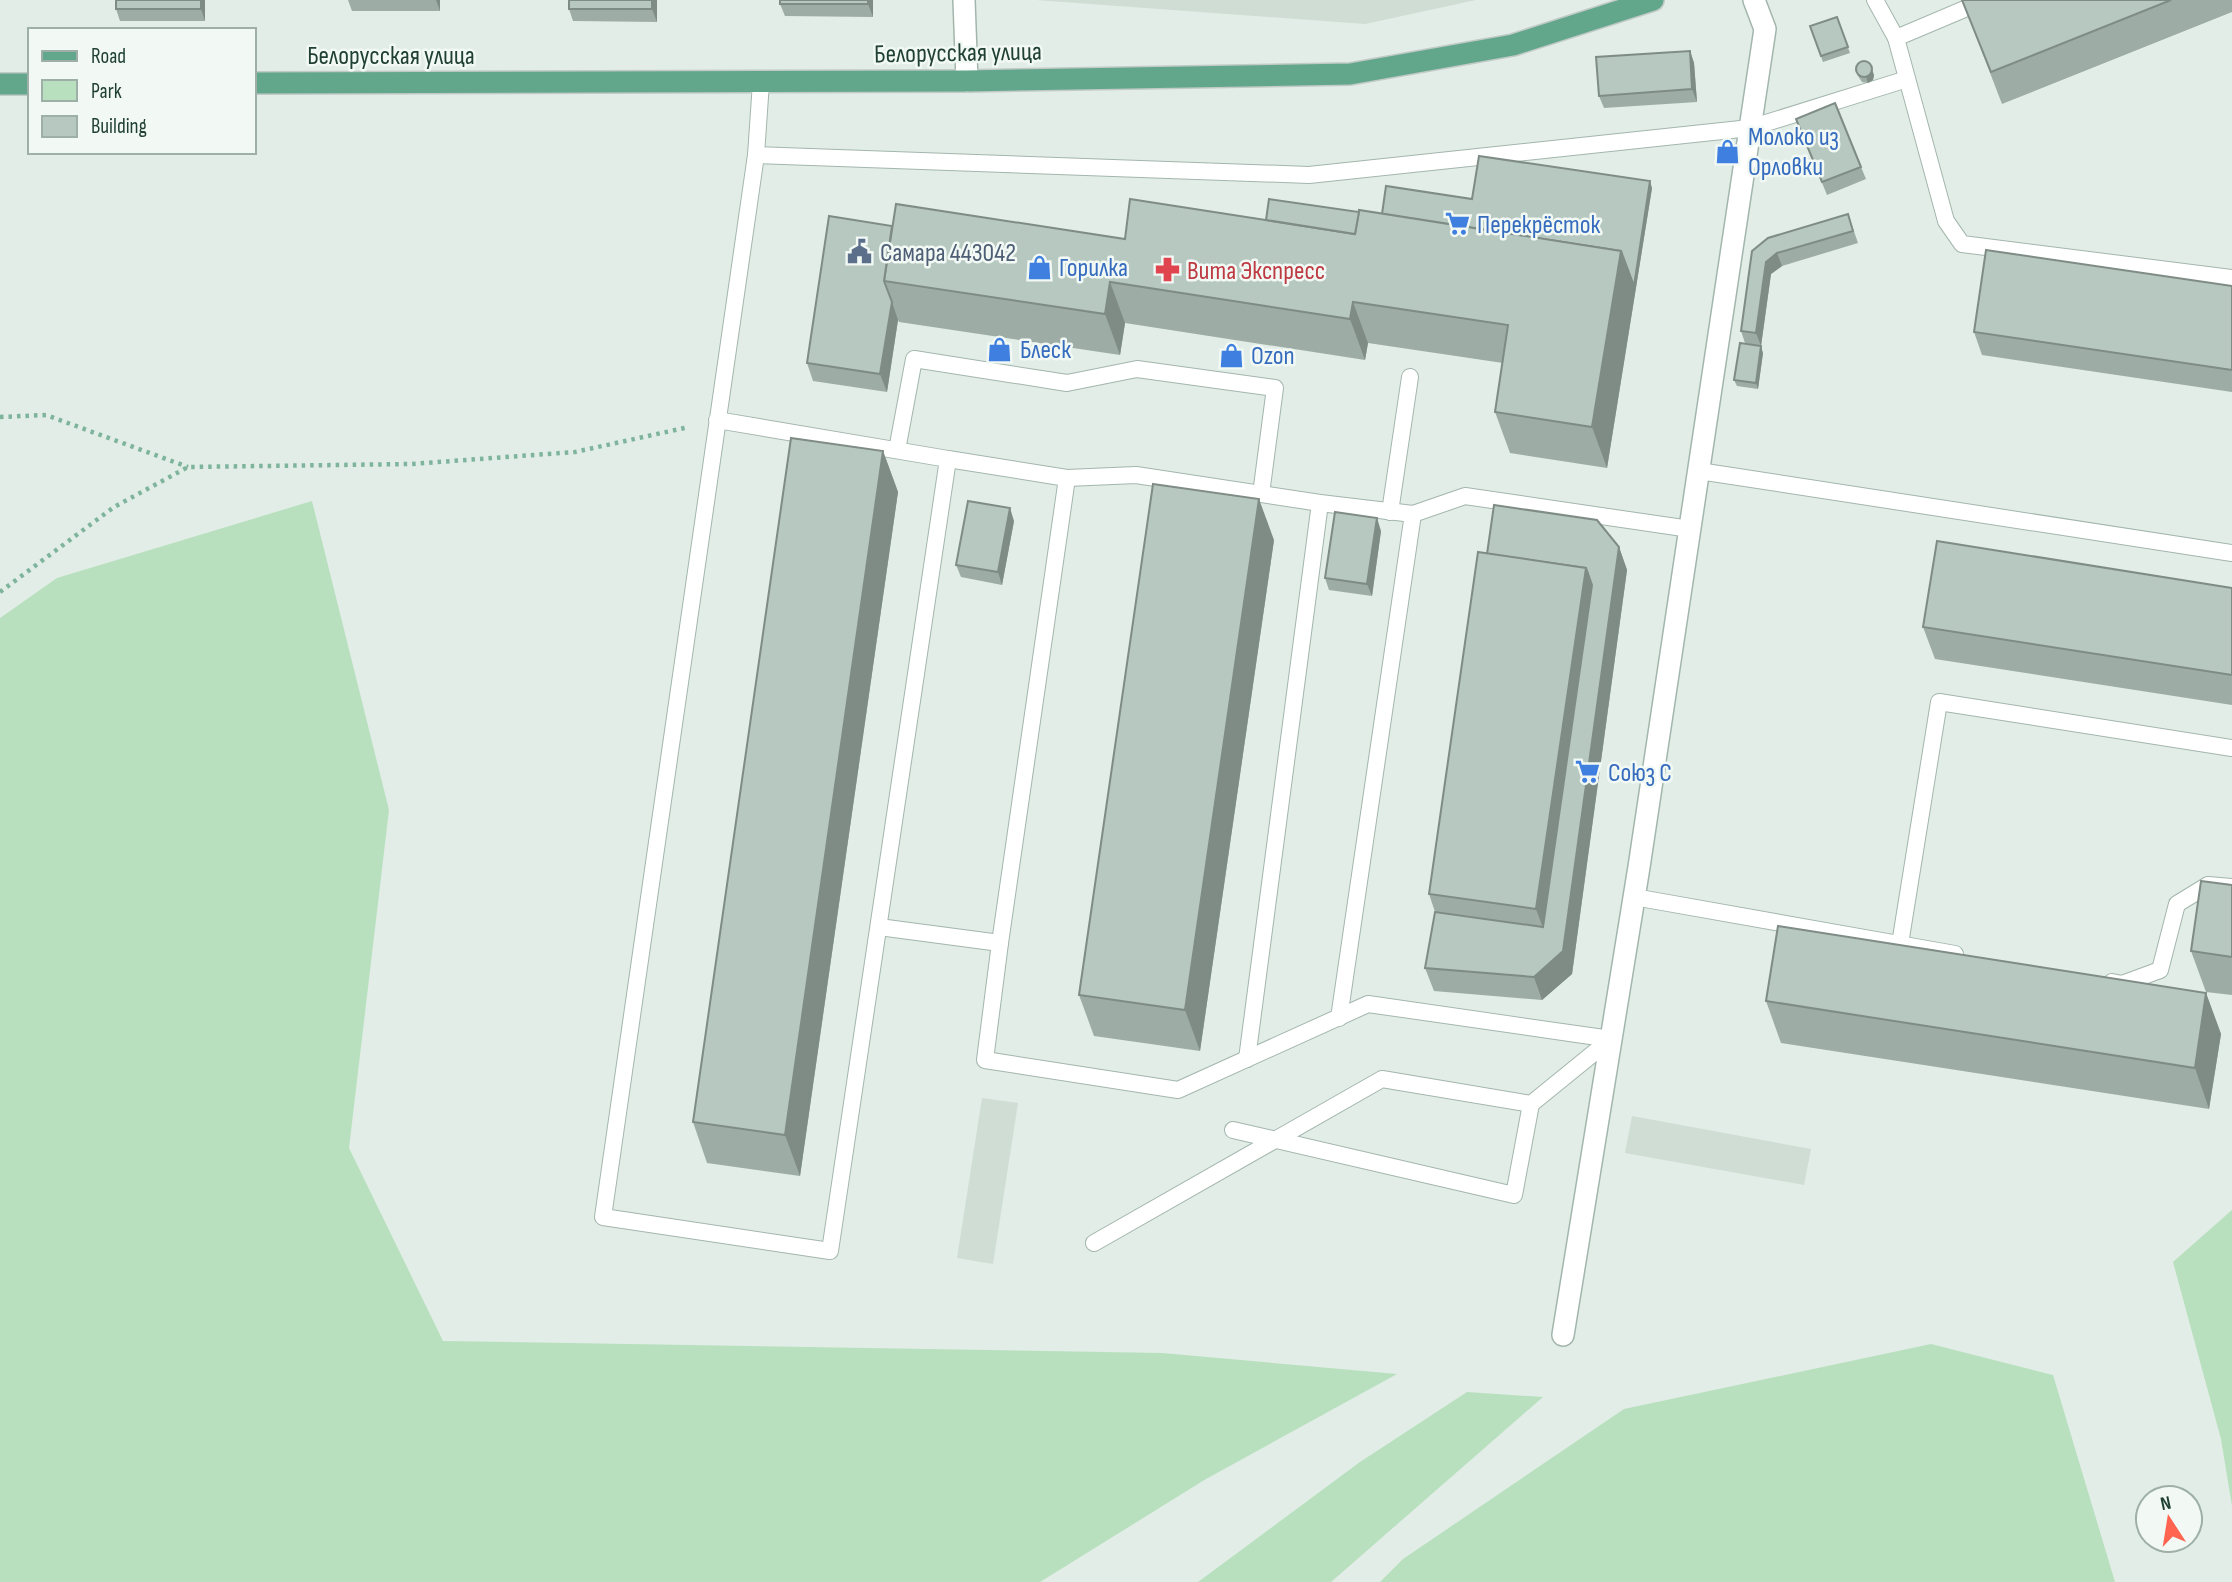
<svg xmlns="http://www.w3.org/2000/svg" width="2232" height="1582" font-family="'Sofia Sans Condensed',sans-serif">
<rect width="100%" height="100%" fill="#e1ede6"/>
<g fill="#cfddd5">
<path d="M 1036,0 L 1476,0 L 1365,24 Z"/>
<path d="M 982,1098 L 1018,1103 L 993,1264 L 957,1258 Z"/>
<path d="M 1632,1116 L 1811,1149 L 1804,1185 L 1625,1153 Z"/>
</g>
<g fill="#b8e0be">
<path d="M 312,501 L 389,810 L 349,1148 L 443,1341 L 1162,1353 L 1397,1374 L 1206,1479 L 1040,1582 L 0,1582 L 0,618 L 57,578 Z"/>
<path d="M 2232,1210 L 2232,1506 L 2221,1439 L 2173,1262 Z"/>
<path d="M 1931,1344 L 2053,1375 L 2115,1582 L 1380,1582 L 1403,1559 L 1624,1409 Z"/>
<path d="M 1467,1392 L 1543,1397 L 1331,1582 L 1198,1582 L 1360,1462 Z"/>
</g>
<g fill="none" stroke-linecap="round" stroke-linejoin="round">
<defs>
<g id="service">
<path d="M 1875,0 L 1896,38 L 1946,221 L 1962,244 L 2232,278"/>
<path d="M 1896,38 L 1986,0"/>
<path d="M 756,155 L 1309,175 L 1750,128 L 1907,79"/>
<path d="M 717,420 L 948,459 L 830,1251 L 603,1217 L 756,155 L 761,82"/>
<path d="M 897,450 L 914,359 L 1067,383 L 1137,369 L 1275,388 L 1261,494"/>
<path d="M 1699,471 L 2232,553"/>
<path d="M 1067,478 L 1136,475 L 1320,503 L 1413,514 L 1465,496 L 1690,529"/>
<path d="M 1390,512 L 1410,377"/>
<path d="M 1634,897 L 1955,954"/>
<path d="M 879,927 L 1000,943 L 1067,478 L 948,459"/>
<path d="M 1000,943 L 985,1060 L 1178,1090 L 1368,1004 L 1611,1039"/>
<path d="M 1900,944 L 1939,702 L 2232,748"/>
<path d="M 2112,982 L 2122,984 L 2160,970 L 2177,904 L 2208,885 L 2232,887"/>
<path d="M 1339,1018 L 1413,514"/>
<path d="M 1247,1059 L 1320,503"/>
<path d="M 1233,1130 L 1514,1195 L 1531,1104"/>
<path d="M 1094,1243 L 1382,1079 L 1531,1104 L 1611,1039"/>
</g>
<g id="minor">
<path d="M 964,0 L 967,81"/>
<path d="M 1563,1335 L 1639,867 L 1765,29 L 1754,0"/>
</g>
<g id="primary">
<path d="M 254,83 L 967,81 L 1350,74 L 1513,45 L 1653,0"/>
<path d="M 0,84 L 30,84"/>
</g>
</defs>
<use href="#service" stroke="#a3b6ad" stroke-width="18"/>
<use href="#minor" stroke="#a3b6ad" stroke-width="24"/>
<use href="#primary" stroke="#c1cac6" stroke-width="24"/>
<g stroke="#7fb49c" stroke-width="4.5" stroke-dasharray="3.5 5" stroke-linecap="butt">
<path d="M 0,417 L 46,415 L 188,467"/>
<path d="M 0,592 L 114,507 L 188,467 L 411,464 L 575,452 L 689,427"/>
</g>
<use href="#service" stroke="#fff" stroke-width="16"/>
<use href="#minor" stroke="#fff" stroke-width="21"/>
<use href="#primary" stroke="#62a78c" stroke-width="21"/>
</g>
<g fill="#9daca4">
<path d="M 116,0 L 205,0 L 205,21 L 120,21 L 116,9 Z"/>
<path d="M 348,0 L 440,0 L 440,11 L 352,11 Z"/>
<path d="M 657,0 L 657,22 L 573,21 L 569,9 Z"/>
<path d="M 873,0 L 873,17 L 785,16 L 780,4 Z"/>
<path d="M 1962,0 L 2232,0 L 2232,12 L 2002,104 Z"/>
<path d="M 1837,17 L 1850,53 L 1823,62 L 1810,26 Z"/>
<path d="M 1690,51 L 1694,63 L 1697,102 L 1604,108 L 1599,96 Z"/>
<path d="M 1855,70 L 1874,75 L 1873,80 L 1868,83 L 1862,82 L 1858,76 Z"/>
<path d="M 1801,131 L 1861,167 L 1866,179 L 1827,195 Z"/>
<path d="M 1652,188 L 1607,468 L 1510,453 L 1495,412 L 1503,363 L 1368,343 L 1365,360 L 1125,323 L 1120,355 L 899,322 L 898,320 L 887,392 L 813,381 L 807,363 L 892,226 L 1125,239 L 1266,220 L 1359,212 L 1382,214 L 1472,199 Z"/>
<path d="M 1848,214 L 1858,243 L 1782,266 L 1771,274 L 1761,346 L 1745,343 L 1741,331 L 1752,251 Z"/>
<path d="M 2232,286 L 2232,392 L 1982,355 L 1974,332 Z"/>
<path d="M 1763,353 L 1758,389 L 1737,386 L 1734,380 Z"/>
<path d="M 883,451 L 898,492 L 800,1176 L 707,1163 L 693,1122 Z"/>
<path d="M 1014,521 L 1002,585 L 961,577 L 956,565 Z"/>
<path d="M 1381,531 L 1372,596 L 1329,590 L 1325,578 Z"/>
<path d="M 1274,540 L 1200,1051 L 1094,1036 L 1079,995 Z"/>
<path d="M 1619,547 L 1627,570 L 1572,974 L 1542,1000 L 1434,991 L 1425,968 L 1435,912 L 1429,894 L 1487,554 Z"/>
<path d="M 2232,588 L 2232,705 L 1935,659 L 1923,627 Z"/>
<path d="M 2232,885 L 2232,995 L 2206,992 L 2191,951 Z"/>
<path d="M 2206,993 L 2221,1034 L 2209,1109 L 1781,1043 L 1766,1001 Z"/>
</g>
<g fill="#7f8c86">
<path d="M 201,0 L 205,0 L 205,21 L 201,9 Z"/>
<path d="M 436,0 L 440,0 L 440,11 Z"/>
<path d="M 652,0 L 657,0 L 657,22 L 652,9 Z"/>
<path d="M 868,0 L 873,0 L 873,17 L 868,4 Z"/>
<path d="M 1690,51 L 1694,63 L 1697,102 L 1692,89 Z"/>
<path d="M 1872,69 L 1874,75 L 1873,80 L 1868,83 L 1866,77 Z"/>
<path d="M 1650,181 L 1652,188 L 1607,468 L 1592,427 L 1621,251 Z"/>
<path d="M 1777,253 L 1782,266 L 1771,274 L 1761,346 L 1756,333 L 1766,262 Z"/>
<path d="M 1110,282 L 1125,323 L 1120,355 L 1105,314 Z"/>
<path d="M 892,302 L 898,320 L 887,392 L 880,374 Z"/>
<path d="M 1353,302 L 1368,343 L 1365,360 L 1350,319 Z"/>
<path d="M 1761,346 L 1763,353 L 1758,389 L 1756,383 Z"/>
<path d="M 883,451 L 898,492 L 800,1176 L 785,1135 Z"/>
<path d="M 1259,499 L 1274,540 L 1200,1051 L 1185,1010 Z"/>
<path d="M 1010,508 L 1014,521 L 1002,585 L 998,572 Z"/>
<path d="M 1377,518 L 1381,531 L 1372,596 L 1367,584 Z"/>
<path d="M 1619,547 L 1627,570 L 1572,974 L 1542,1000 L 1534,977 Z"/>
<path d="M 1586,568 L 1601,609 L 1551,950 L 1536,909 Z"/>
<path d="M 2206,993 L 2221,1034 L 2209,1109 L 2195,1068 Z"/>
</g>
<g fill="#b6c8bf" stroke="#7f8c86" stroke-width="2">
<rect x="116" y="0" width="85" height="9"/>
<rect x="569" y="0" width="83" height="9"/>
<rect x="780" y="0" width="88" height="4"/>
<path d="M 1962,0 L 2171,0 L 1991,72 Z"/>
<path d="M 1837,17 L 1848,47 L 1821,56 L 1810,26 Z"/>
<path d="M 1690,51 L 1692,89 L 1599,96 L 1596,57 Z"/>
<circle cx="1864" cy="69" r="8"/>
<path d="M 1835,103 L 1861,167 L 1822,182 L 1796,119 Z"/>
<path d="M 1479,156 L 1650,181 L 1634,286 L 1621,251 L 1382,214 L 1386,186 L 1472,199 Z"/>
<path d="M 1130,199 L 1355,234 L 1359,210 L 1621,251 L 1592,427 L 1495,412 L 1508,325 L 1353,302 L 1350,319 L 1110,282 L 1105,314 L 884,281 L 896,204 L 1125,239 Z"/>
<path d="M 1269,199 L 1359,212 L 1355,234 L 1266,220 Z"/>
<path d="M 1848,214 L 1853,231 L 1777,253 L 1766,262 L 1756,333 L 1741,331 L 1752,251 L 1768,238 Z"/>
<path d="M 829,216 L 892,226 L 884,281 L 892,302 L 880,374 L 807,363 Z"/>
<path d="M 1986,250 L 2232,286 L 2232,370 L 1974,332 Z"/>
<path d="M 1740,343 L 1761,346 L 1756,383 L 1734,380 Z"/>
<path d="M 791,438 L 883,451 L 785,1135 L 693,1122 Z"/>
<path d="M 1153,484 L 1259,499 L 1185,1010 L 1079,995 Z"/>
<path d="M 968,501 L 1010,508 L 998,572 L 956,565 Z"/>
<path d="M 1494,505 L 1597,520 L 1619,547 L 1563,951 L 1534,977 L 1425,968 L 1435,912 L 1543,927 L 1592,585 L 1586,568 L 1487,554 Z"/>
<path d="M 1335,512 L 1377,518 L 1367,584 L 1325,578 Z"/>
<path d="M 1937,541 L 2232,588 L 2232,675 L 1923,627 Z"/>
<path d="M 1478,552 L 1586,568 L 1536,909 L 1429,894 Z"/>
<path d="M 2201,881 L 2232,885 L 2232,957 L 2191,951 Z"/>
<path d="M 1778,926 L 2206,993 L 2195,1068 L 1766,1001 Z"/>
</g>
<defs>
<symbol id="shop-bare" viewBox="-9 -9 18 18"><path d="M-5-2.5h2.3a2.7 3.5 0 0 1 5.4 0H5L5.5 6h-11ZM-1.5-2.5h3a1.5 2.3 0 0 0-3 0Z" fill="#3f7fe0" stroke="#f2f9f5" stroke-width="2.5" paint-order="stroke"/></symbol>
<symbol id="supermarket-bare" viewBox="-9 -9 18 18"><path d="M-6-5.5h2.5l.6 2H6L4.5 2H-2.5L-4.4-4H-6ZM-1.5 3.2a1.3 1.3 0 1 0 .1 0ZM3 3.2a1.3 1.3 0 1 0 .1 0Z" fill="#3f7fe0" stroke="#f2f9f5" stroke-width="2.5" paint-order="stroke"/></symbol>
<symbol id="civic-bare" viewBox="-9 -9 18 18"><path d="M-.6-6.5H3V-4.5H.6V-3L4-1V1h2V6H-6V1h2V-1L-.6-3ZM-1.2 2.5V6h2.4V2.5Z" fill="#5c6f8a" stroke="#f2f9f5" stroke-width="2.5" paint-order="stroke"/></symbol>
<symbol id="pharmacy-bare" viewBox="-9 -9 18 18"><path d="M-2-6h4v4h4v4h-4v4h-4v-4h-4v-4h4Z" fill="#e0444e" stroke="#f2f9f5" stroke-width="2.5" paint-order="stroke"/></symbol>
</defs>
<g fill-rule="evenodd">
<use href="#shop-bare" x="1710" y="134" width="35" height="35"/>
<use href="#supermarket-bare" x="1440" y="206" width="35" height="35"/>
<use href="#civic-bare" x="842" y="234" width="35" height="35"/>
<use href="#shop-bare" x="1022" y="250" width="35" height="35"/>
<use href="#pharmacy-bare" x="1150" y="252" width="35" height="35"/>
<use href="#shop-bare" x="982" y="332" width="35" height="35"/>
<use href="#shop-bare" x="1214" y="338" width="35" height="35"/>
<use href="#supermarket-bare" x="1570" y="754" width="35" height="35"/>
</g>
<g text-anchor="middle" stroke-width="5" stroke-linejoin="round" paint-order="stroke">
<g font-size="26" fill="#204033" stroke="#f2f9f5">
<text transform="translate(958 52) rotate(-1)" y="9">Белорусская улица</text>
<text x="391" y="64">Белорусская улица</text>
</g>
<g font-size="26" fill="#366cbe" stroke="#f2f9f5" text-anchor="start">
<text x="1748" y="145">Молоко из<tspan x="1748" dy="30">Орловки</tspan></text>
<text x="1477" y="233">Перекрёсток</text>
<text x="1059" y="276">Горилка</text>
<text x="1020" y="358">Блеск</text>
<text x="1251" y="364">Ozon</text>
<text x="1608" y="781">Союз С</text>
</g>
<g font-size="26" fill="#4e5e75" stroke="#f2f9f5" text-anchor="start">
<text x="880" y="261">Самара 443042</text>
</g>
<g font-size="26" fill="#be3a42" stroke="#f2f9f5" text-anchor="start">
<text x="1187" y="279">Вита Экспресс</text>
</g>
</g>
<rect x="28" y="28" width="228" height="126" fill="#f2f9f5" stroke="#9eafa7" stroke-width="2"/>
<rect x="42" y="51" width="35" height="10" fill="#62a78c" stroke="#9eafa7" stroke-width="2"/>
<text x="91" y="63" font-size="21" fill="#204033">Road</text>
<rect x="42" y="80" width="35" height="21" fill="#b8e0be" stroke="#9eafa7" stroke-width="2"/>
<text x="91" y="98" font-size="21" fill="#204033">Park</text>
<rect x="42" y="116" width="35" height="21" fill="#b6c8bf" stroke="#9eafa7" stroke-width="2"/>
<text x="91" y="133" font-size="21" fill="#204033">Building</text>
<g transform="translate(2169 1519) rotate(348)"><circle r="33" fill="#f2f9f5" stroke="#9eafa7" stroke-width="2"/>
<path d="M0-5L12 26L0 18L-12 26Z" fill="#fe644f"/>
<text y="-10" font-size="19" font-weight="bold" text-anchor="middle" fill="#204033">N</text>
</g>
</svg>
